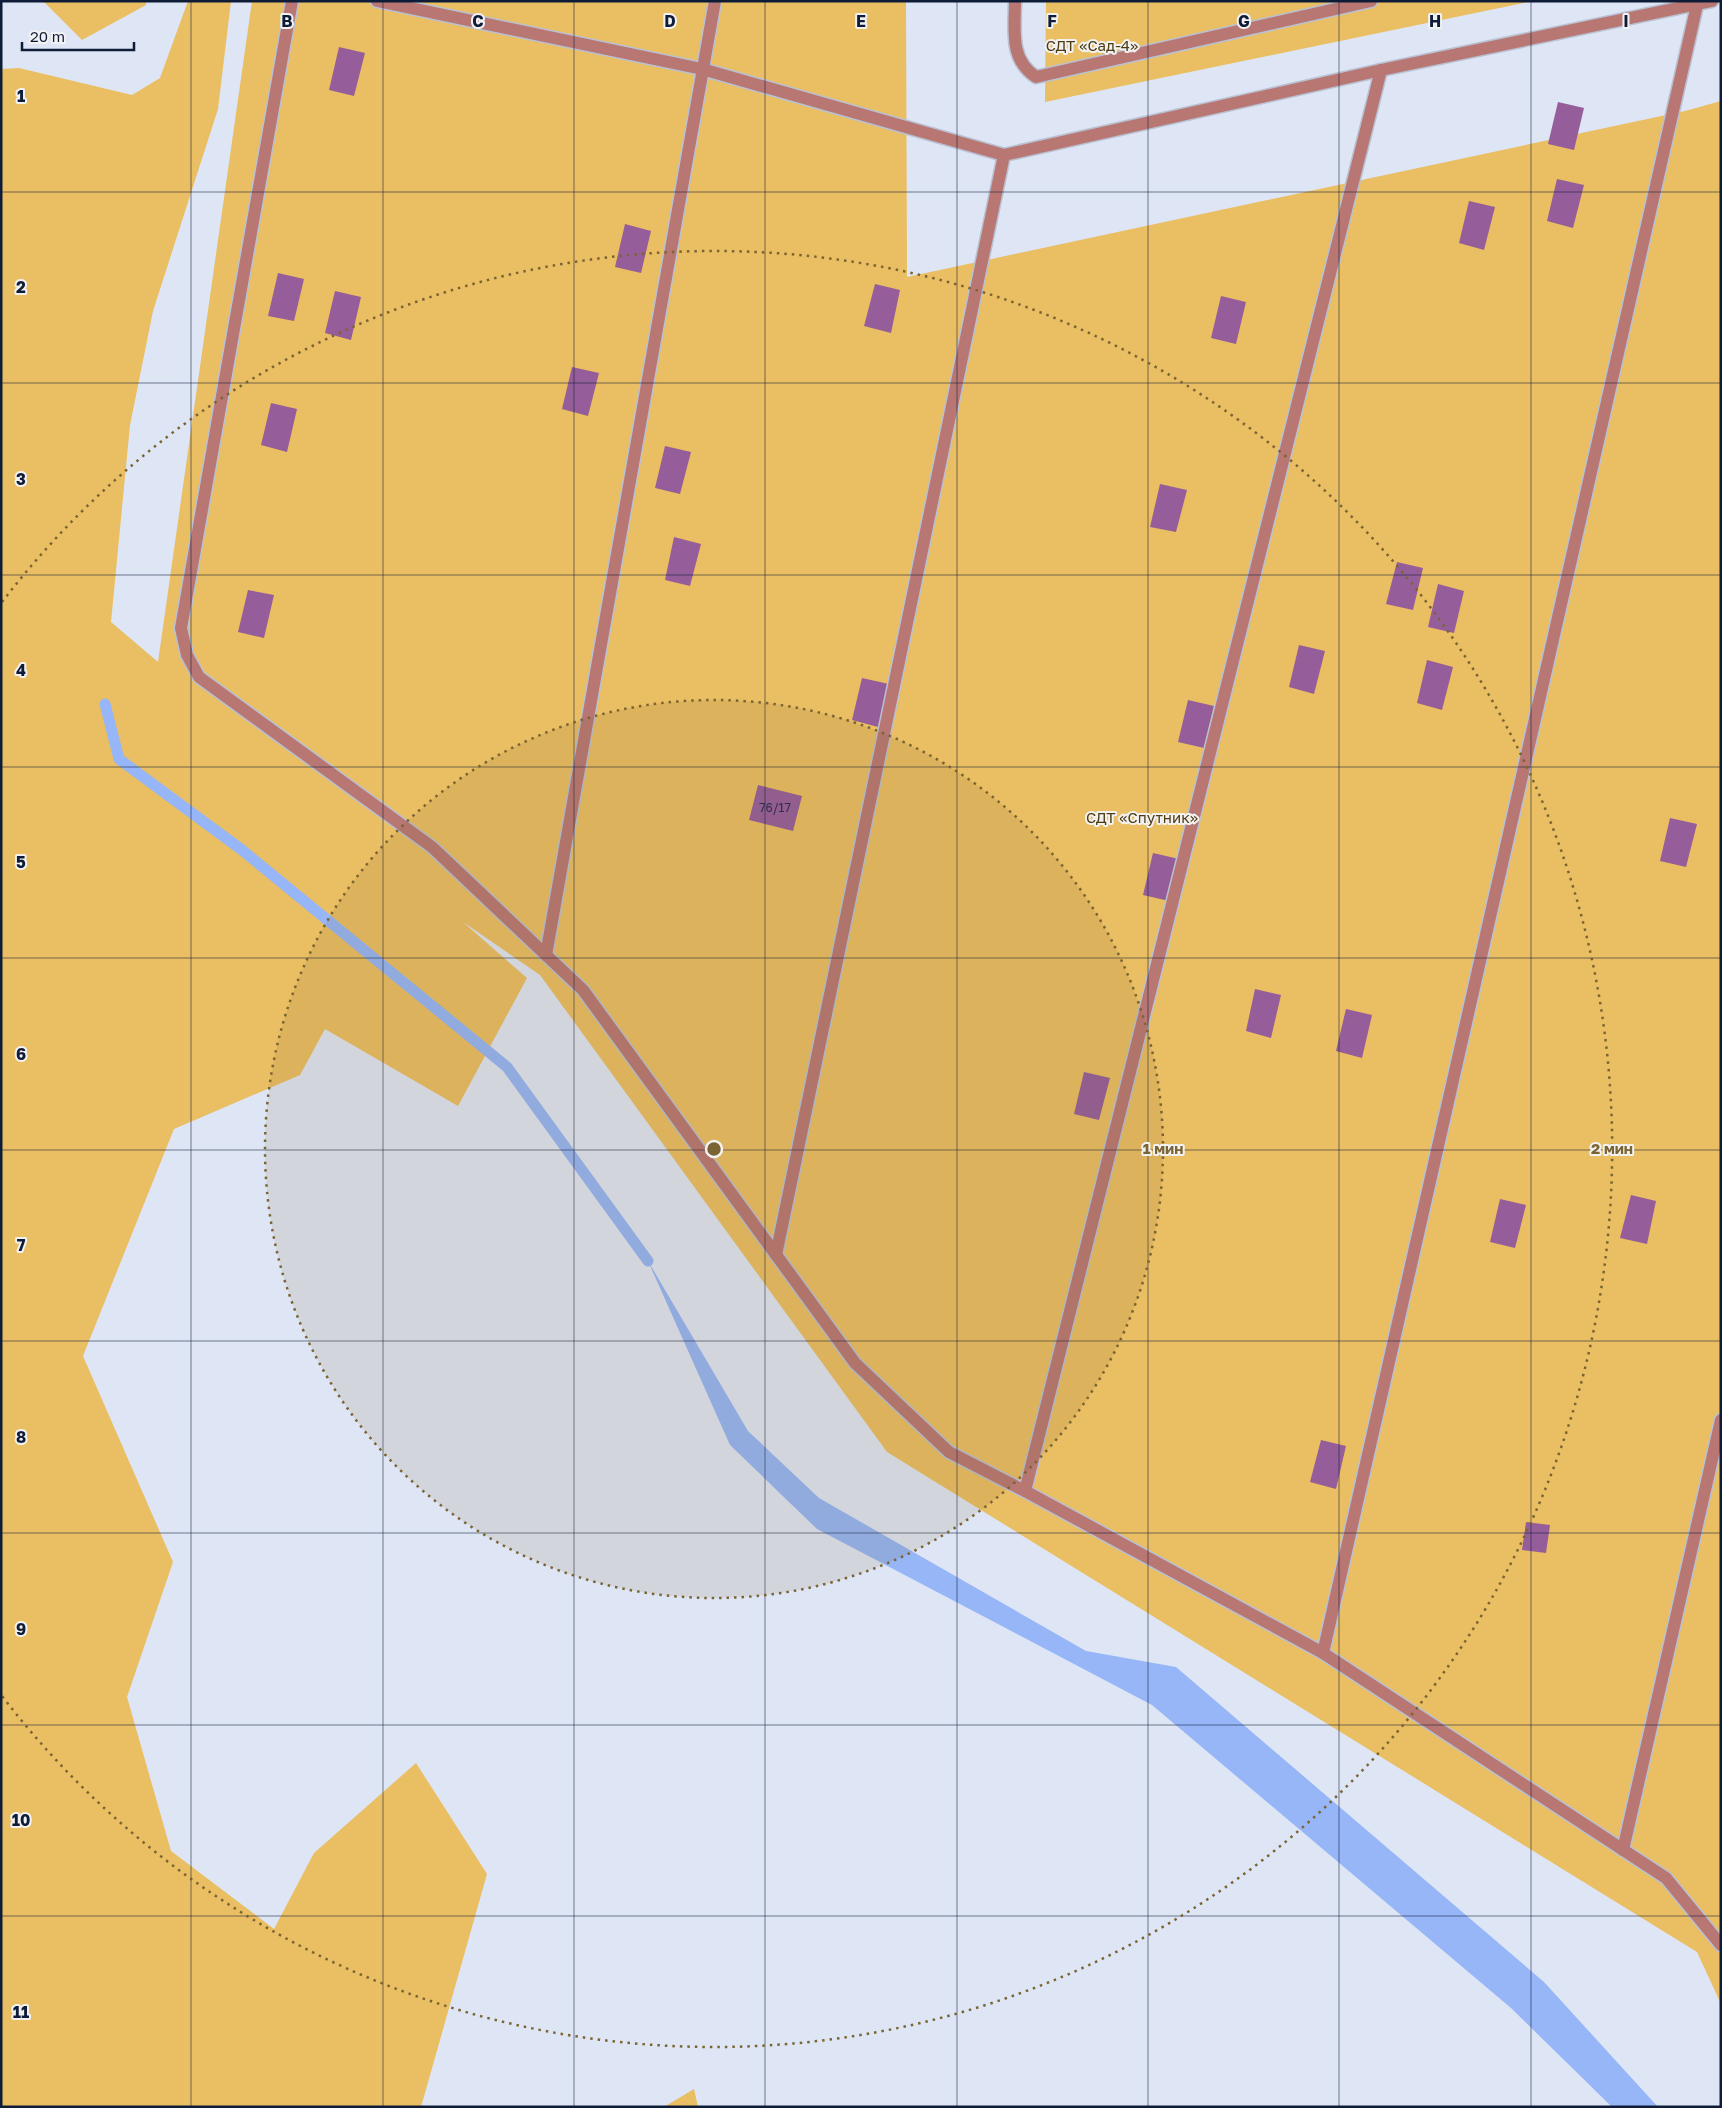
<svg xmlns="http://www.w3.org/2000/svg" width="1722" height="2108" font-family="'Golos Text',sans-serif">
<rect width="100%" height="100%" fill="#dee5f4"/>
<g fill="#eabe62">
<path d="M 41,1 L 146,1 L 146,5 L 82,40 L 45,3 Z"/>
<path d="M 188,1 L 231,1 L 218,109 L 153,311 L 130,425 L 111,622 L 158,662 L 252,1 L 906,1 L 907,277 L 1685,111 L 1721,101 L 1721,2004 L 1697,1952 L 887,1452 L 540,975 L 463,922 L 527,978 L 458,1106 L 325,1029 L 300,1075 L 174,1129 L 83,1356 L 173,1562 L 127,1697 L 171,1851 L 274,1929 L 314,1853 L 416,1763 L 487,1874 L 421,2107 L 1,2107 L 1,69 L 19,68 L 132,95 L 160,78 Z"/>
<path d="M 1046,1 L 1533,1 L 1045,102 Z"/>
<path d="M 694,2089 L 698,2107 L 664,2107 Z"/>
</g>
<path fill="#96b6f8" d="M 648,1261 L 748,1431 L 819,1498 L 1086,1651 L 1176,1667 L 1544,1982 L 1658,2107 L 1612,2107 L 1511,2008 L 1152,1705 L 817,1529 L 730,1445 Z"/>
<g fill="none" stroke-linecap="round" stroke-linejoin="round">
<path stroke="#96b6f8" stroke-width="11" d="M 105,704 L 119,759 L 242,850 L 507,1067 L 648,1261"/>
</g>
<g fill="#955e9a">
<path d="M 339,47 L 365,53 L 354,96 L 329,90 Z"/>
<path d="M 1558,102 L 1584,108 L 1574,150 L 1548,144 Z"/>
<path d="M 1557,179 L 1584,185 L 1573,228 L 1547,221 Z"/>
<path d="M 1469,201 L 1495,207 L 1484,250 L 1459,243 Z"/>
<path d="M 625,224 L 651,231 L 641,273 L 615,267 Z"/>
<path d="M 278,273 L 304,279 L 294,321 L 268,316 Z"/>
<path d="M 875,284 L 900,290 L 891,333 L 864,326 Z"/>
<path d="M 335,291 L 361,297 L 351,340 L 325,333 Z"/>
<path d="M 1221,296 L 1246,302 L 1236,344 L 1211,338 Z"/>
<path d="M 572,367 L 599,373 L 588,416 L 562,409 Z"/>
<path d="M 271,403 L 297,409 L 287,452 L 261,445 Z"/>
<path d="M 665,446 L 691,452 L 680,494 L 655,488 Z"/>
<path d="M 1160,484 L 1187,490 L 1176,532 L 1150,527 Z"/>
<path d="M 674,537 L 701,544 L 690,586 L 665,580 Z"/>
<path d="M 1397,562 L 1423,568 L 1413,610 L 1386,604 Z"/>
<path d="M 1438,584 L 1464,591 L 1454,633 L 1428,627 Z"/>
<path d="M 248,590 L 274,595 L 264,638 L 238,632 Z"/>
<path d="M 1299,645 L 1325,651 L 1314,694 L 1289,687 Z"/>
<path d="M 1427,660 L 1453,667 L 1442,710 L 1417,703 Z"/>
<path d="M 862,678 L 889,684 L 878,727 L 852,720 Z"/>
<path d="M 1188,700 L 1214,706 L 1204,748 L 1178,742 Z"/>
<path d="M 758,785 L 802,796 L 793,831 L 749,820 Z"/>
<path d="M 1670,818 L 1697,824 L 1686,867 L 1660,861 Z"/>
<path d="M 1153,853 L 1179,859 L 1169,901 L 1143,895 Z"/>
<path d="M 1255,989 L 1281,995 L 1271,1038 L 1246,1031 Z"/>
<path d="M 1346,1009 L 1372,1015 L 1362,1058 L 1336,1051 Z"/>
<path d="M 1084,1072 L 1110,1078 L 1099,1120 L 1074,1114 Z"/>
<path d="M 1631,1195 L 1656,1201 L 1647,1244 L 1620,1238 Z"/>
<path d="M 1500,1199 L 1526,1205 L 1515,1248 L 1490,1242 Z"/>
<path d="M 1321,1440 L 1346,1446 L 1336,1489 L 1310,1482 Z"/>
<path d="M 1526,1522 L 1550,1525 L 1546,1553 L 1522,1550 Z"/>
</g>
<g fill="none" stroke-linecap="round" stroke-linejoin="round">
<defs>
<g id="service">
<path d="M 292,1 L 181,628 L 187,655 L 199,677 L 432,847 L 583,990 L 855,1363 L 949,1452 L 1025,1491 L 1323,1653 L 1666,1878 L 1721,1945"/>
<path d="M 377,1 L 702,69 L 1004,155 L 1381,70 L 1712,1"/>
<path d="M 1015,1 C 1015,30 1009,59 1036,77 L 1371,1"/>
<path d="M 546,955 L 715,1"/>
<path d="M 776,1255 L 1004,155"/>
<path d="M 1025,1491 L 1381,70"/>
<path d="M 1323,1653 L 1697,5"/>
<path d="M 1623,1850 L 1721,1420"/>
</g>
</defs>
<use href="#service" stroke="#b9c1d2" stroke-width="15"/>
<use href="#service" stroke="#b97773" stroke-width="12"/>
</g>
<path fill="none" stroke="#0f1c37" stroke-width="1" stroke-opacity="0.55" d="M 191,1 L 191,2107M 383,1 L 383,2107M 574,1 L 574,2107M 765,1 L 765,2107M 957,1 L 957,2107M 1148,1 L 1148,2107M 1339,1 L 1339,2107M 1531,1 L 1531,2107M 1,192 L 1721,192M 1,383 L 1721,383M 1,575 L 1721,575M 1,767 L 1721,767M 1,958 L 1721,958M 1,1150 L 1721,1150M 1,1341 L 1721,1341M 1,1533 L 1721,1533M 1,1725 L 1721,1725M 1,1916 L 1721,1916"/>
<circle cx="714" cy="1149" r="449" fill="#7b6434" fill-opacity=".12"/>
<g fill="none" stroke="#7b6434" stroke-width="2.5" stroke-dasharray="2.5 5">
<circle cx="714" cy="1149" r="449"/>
<path d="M2 602A898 898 0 1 1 2 1696"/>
</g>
<g text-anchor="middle" stroke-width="4" stroke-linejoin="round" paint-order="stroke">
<g font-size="12" fill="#302c50">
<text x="775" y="812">76/17</text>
</g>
<g font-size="15" fill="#4f3c13" stroke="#f2f2f2">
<text x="1092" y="51">СДТ «Сад-4»</text>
<text x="1142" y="823">СДТ «Спутник»</text>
</g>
</g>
<g font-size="16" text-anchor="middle" font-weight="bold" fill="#0f1c37" stroke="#f2f2f2" stroke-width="4" stroke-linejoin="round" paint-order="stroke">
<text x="287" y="27">B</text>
<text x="478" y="27">C</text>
<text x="670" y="27">D</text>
<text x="861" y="27">E</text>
<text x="1052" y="27">F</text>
<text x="1244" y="27">G</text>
<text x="1435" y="27">H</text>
<text x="1626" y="27">I</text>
<text x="21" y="102">1</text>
<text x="21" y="293">2</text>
<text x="21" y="485">3</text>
<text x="21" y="676">4</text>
<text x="21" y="868">5</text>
<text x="21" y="1060">6</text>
<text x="21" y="1251">7</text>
<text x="21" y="1443">8</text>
<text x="21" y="1635">9</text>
<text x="21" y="1826">10</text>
<text x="21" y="2018">11</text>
</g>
<circle cx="714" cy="1149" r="8" fill="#7b6434" stroke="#f2f2f2" stroke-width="2.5"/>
<g font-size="15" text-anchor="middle" font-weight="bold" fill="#7b6434" stroke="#f2f2f2" stroke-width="4" stroke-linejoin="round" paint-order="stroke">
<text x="1163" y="1154">1 мин</text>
<text x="1612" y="1154">2 мин</text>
</g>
<rect width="1722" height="2108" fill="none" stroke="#0f1c37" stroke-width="5"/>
<path d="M22 42v8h112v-8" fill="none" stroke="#0f1c37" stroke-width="2.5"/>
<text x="30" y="42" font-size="15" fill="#0f1c37" stroke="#f2f2f2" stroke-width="4" paint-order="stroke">20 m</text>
</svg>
